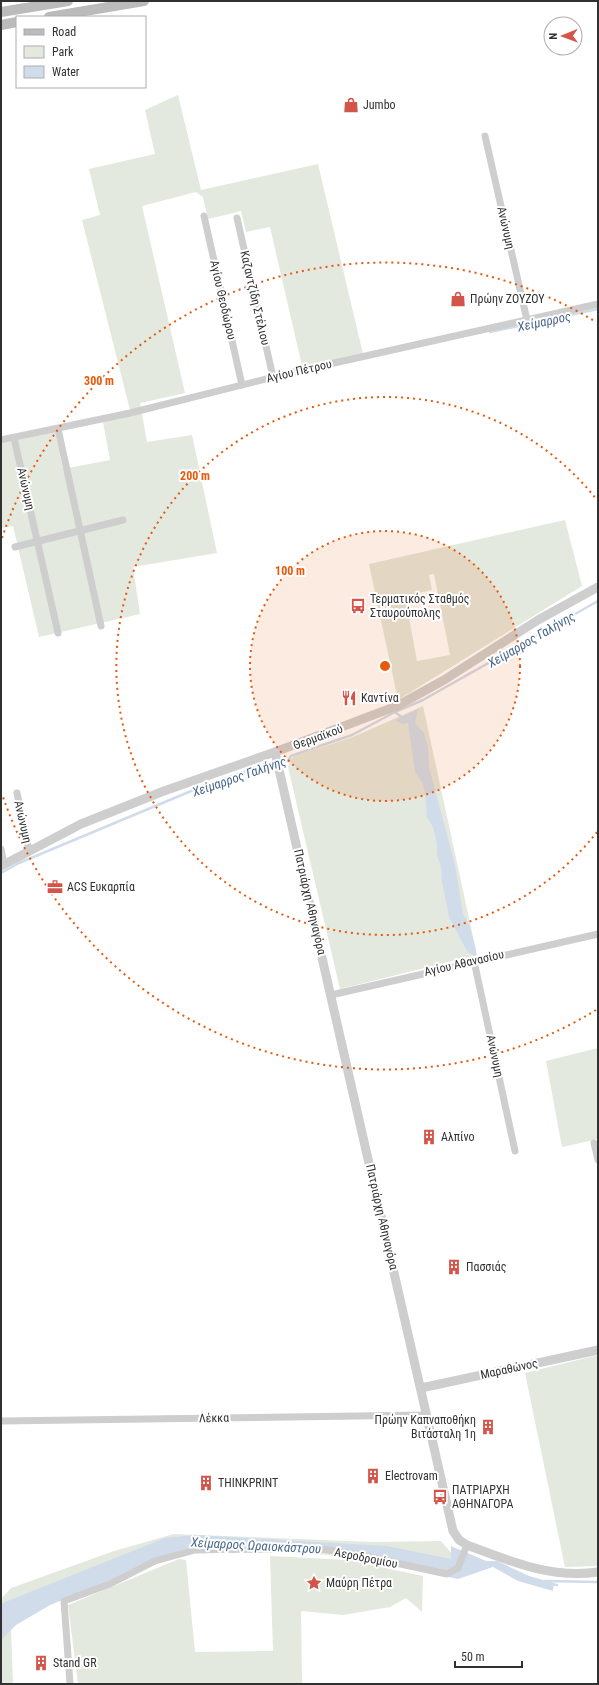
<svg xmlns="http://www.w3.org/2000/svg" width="599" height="1685" font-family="'Roboto Condensed',sans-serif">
<rect width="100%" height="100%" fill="#fff"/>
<g fill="#e3e9de" fill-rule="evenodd">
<path d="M 178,95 L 201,190 L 318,164 L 363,354 L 302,366 L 270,227 L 246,232 L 241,211 L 208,219 L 203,197 L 196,192 L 142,206 L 185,393 L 140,403 L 147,442 L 192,435 L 217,553 L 133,567 L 140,614 L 39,637 L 13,526 L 1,528 L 1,444 L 55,432 L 63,469 L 110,460 L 103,422 L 131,414 L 82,220 L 100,215 L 89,169 L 155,154 L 145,110 Z"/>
<path d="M 565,520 L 582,586 L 398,700 L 369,564 ZM 434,574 L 450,655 L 417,661 L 405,596 L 432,590 L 429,575 Z"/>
<path d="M 423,706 L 477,955 L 340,989 L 288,767 L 290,760 L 295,756 L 353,737 Z"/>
<path d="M 598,1048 L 598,1139 L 562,1147 L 546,1061 Z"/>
<path d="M 598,1355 L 598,1566 L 565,1567 L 525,1373 Z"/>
<path d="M 174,1534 L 373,1542 L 441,1541 L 453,1555 L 452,1562 L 176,1546 L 39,1600 L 11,1627 L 13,1684 L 1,1684 L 1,1599 L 11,1588 L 114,1551 Z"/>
<path d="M 270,1556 L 348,1560 L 423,1576 L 422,1612 L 406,1598 L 390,1607 L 343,1615 L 301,1611 L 302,1684 L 78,1684 L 68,1605 L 179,1559 L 186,1560 L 195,1652 L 273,1651 Z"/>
</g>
<g fill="#d0dcea">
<path d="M 418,709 L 415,723 L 424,733 L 428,746 L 429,767 L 455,865 L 463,914 L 470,927 L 476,950 L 476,957 L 467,951 L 449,917 L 442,882 L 441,866 L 437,855 L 437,843 L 433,827 L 427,817 L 426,801 L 423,784 L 415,772 L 408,723 L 402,724 L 395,720 Z"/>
<path d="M 196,1535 L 387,1546 L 451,1559 L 451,1546 L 486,1561 L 497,1561 L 529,1576 L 554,1583 L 553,1591 L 518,1581 L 493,1567 L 458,1579 L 332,1553 L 179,1553 L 50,1605 L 16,1625 L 1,1640 L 1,1605 L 5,1602 L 165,1538 Z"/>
</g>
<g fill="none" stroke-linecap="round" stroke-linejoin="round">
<g stroke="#d0dcea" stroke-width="2.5">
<path d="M 490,332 L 598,309"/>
<path d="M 395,712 L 404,719"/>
<path d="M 1,873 L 19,863 L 208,784 L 270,763 L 288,761 L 291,756 L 352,735 L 395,712 L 423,700 L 598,601"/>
<path d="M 545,1581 L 598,1582"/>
<path d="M 551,1584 L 557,1585"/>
</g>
<g stroke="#cecece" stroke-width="7">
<path d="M 485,136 L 527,320"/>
<path d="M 204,216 L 242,385"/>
<path d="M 237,218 L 273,377"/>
<path d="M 58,429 L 101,626"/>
<path d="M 14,438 L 58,633"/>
<path d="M 1,440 L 130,413 L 294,372 L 598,304"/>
<path d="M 15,547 L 123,520"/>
<path d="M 17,793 L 29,851"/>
<path d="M 1,849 L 4,865"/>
<path d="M 474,961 L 515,1151"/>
<path d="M 331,995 L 598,934"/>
<path d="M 594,1143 L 598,1160"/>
<path d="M 1,1421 L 427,1415"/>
<path d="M 70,1684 L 64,1601 L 110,1584 L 155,1561 L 195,1550 L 275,1548 L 321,1549 L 359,1555 L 447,1574 L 458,1568 L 467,1545"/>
</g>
<g stroke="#cecece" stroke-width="9">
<path d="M 275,752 L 453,1531 L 459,1540 L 467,1545 C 509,1561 552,1579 598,1572"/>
<path d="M 1,866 L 81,824 L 164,791 L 275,752 L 397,706 L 444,680 L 538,620 L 598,587"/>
<path d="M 421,1388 L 598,1350"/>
</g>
<g stroke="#bbb" stroke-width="10">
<path d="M 1,12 L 68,1"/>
<path d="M 49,17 L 144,1"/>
<path d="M 1,25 L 17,22"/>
</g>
</g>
<circle cx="385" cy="666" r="135" fill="#e8590c" fill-opacity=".12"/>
<g fill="none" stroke="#e8590c" stroke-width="2" stroke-dasharray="2 4">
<circle cx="385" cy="666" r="135"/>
<path d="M597 832A269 269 0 1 1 597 500"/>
<path d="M596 1010A404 404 0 0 1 2 794M2 538A404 404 0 0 1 596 322"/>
</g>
<defs>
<symbol id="shop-bare" viewBox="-9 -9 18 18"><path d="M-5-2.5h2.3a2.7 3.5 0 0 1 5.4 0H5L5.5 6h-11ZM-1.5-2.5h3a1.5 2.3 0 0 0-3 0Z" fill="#d35449" stroke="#fff" stroke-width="2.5" paint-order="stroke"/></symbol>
<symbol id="bus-bare" viewBox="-9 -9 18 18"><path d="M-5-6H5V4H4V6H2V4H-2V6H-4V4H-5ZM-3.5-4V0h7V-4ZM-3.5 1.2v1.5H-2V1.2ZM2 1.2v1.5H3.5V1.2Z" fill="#d35449" stroke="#fff" stroke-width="2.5" paint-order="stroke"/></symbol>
<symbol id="restaurant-bare" viewBox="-9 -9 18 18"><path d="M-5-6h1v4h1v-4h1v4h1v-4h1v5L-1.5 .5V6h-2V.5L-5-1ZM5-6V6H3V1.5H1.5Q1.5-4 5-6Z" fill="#d35449" stroke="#fff" stroke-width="2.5" paint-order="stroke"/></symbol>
<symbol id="office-bare" viewBox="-9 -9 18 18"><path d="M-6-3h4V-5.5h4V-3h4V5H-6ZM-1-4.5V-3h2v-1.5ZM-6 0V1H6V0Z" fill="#d35449" stroke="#fff" stroke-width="2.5" paint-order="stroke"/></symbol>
<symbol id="building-bare" viewBox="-9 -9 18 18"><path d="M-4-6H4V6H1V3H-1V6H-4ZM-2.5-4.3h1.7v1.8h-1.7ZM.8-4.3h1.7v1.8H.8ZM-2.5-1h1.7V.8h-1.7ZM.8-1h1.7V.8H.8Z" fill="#d35449" stroke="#fff" stroke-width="2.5" paint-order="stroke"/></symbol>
<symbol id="sight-bare" viewBox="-9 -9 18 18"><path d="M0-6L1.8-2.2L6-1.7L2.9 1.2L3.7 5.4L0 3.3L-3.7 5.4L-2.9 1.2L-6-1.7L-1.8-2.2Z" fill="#d35449" stroke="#fff" stroke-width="2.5" paint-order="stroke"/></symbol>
</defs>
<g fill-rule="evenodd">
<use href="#shop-bare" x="340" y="94" width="22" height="22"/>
<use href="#shop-bare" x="447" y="288" width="22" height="22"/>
<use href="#bus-bare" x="347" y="595" width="22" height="22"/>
<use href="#restaurant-bare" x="338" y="687" width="22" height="22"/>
<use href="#office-bare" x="44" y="876" width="22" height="22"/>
<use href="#building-bare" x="418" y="1126" width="22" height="22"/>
<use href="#building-bare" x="443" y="1256" width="22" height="22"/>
<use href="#building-bare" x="477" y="1416" width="22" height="22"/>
<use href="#building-bare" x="362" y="1465" width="22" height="22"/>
<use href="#building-bare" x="195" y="1472" width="22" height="22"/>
<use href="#bus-bare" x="429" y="1486" width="22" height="22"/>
<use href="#sight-bare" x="303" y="1572" width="22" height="22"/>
<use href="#building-bare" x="30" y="1652" width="22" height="22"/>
</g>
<g text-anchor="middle" stroke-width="4" stroke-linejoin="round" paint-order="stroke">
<g font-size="12" fill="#313131" stroke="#fff" text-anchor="start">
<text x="363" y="109">Jumbo</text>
<text x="470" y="303">Πρώην ΖΟΥΖΟΥ</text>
<text x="370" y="603">Τερματικός Σταθμός<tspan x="370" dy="14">Σταυρούπολης</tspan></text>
<text x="361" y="702">Καντίνα</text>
<text x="67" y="891">ACS Ευκαρπία</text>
<text x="441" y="1141">Αλπίνο</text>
<text x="466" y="1271">Πασσιάς</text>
<text x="476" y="1424" text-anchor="end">Πρώην Καπναποθήκη<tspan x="476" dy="14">Βιτάσταλη 1η</tspan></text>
<text x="385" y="1480">Electrovam</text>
<text x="218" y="1487">THINKPRINT</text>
<text x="452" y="1494">ΠΑΤΡΙΑΡΧΗ<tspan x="452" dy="14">ΑΘΗΝΑΓΟΡΑ</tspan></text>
<text x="326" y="1587">Μαύρη Πέτρα</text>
<text x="53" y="1667">Stand GR</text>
</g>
<g font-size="12" fill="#313131" stroke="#fff">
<text transform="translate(506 228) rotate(77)" y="4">Ανώνυμη</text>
<text transform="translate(255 298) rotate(77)" y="4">Καζαντζίδη Στέλιου</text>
<text transform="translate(223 300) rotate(77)" y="4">Αγίου Θεοδώρου</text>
<text transform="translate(299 371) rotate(-13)" y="4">Αγίου Πέτρου</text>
<text transform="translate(26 489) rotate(77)" y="4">Ανώνυμη</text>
<text transform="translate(318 737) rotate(-20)" y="4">Θερμαϊκού</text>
<text transform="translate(23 822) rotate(77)" y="4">Ανώνυμη</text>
<text transform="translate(310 902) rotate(77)" y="4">Πατριάρχη Αθηναγόρα</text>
<text transform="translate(464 963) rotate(-13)" y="4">Αγίου Αθανασίου</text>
<text transform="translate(495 1056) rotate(78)" y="4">Ανώνυμη</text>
<text transform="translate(382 1217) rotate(77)" y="4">Πατριάρχη Αθηναγόρα</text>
<text transform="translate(509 1369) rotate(-12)" y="4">Μαραθώνος</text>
<text transform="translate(214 1418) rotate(-1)" y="4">Λέκκα</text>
<text transform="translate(366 1558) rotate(11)" y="4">Αεροδρομίου</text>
</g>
<g font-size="13" font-style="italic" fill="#47668b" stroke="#fff">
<text transform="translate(544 321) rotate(-12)" y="5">Χείμαρρος</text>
<text transform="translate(531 639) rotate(-30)" y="5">Χείμαρρος Γαλήνης</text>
<text transform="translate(239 776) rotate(-19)" y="5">Χείμαρρος Γαλήνης</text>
<text transform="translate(256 1545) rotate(3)" y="5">Χείμαρρος Ωραιοκάστρου</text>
</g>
</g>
<circle cx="385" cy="666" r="6" fill="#e8590c" stroke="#fff" stroke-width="2"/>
<g font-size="12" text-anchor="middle" font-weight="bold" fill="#e8590c" stroke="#fff" stroke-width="4" stroke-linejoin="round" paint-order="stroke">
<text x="99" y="385">300 m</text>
<text x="195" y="480">200 m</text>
<text x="290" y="575">100 m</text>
</g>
<rect width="599" height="1685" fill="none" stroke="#313131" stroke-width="4"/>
<rect x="16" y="16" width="130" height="72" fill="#ffffff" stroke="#adadad"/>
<rect x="24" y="29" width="20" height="6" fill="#bbbbbb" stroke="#adadad"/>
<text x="52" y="36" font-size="12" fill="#313131">Road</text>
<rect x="24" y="46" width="20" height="12" fill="#e3e9de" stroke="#adadad"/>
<text x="52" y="56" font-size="12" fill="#313131">Park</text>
<rect x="24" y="66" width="20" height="12" fill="#d0dcea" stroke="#adadad"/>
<text x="52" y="76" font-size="12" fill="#313131">Water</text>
<g transform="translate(563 36) rotate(269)"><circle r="19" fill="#ffffff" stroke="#adadad"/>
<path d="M0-3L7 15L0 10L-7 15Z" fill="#d35449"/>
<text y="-6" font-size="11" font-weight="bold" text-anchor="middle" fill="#313131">N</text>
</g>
<path d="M455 1661v6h67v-6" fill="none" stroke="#313131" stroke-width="2"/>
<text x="461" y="1661" font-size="12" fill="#313131" stroke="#ffffff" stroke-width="3" paint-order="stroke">50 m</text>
</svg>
